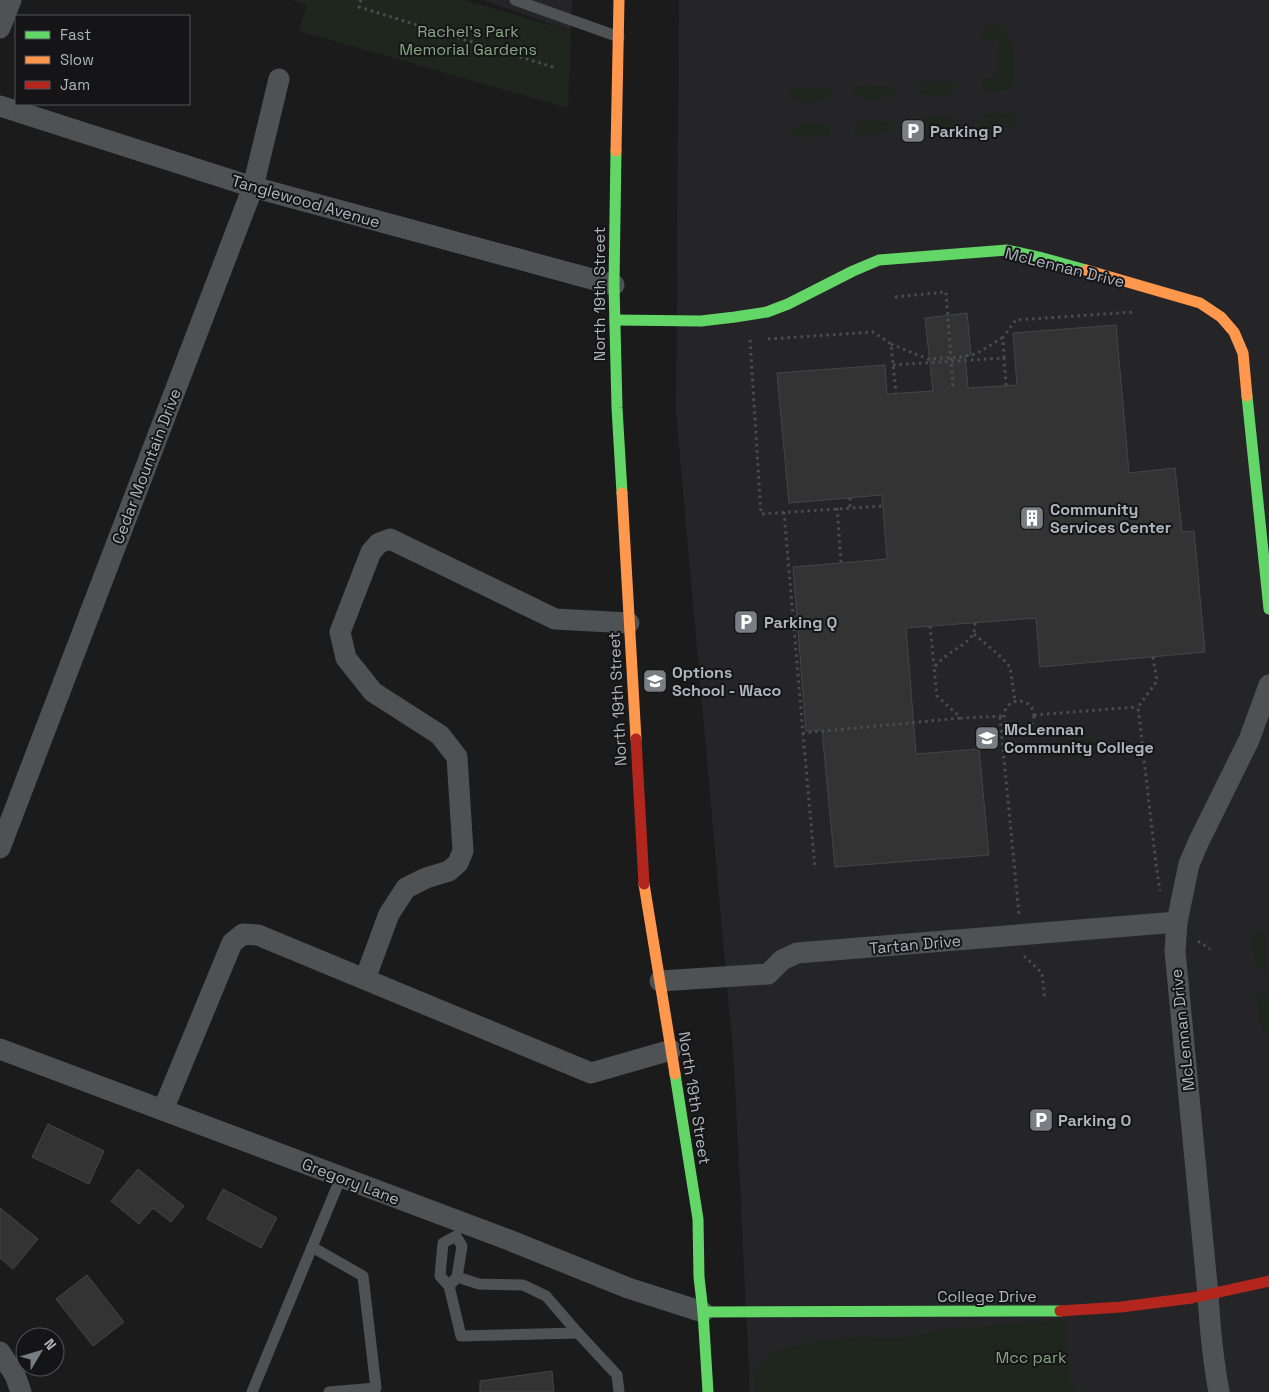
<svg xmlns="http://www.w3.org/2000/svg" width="1269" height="1392" font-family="'Space Grotesk',sans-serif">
<rect width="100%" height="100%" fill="#1b1b1b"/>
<g fill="#252527">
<path d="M 483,0 L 572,0 L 571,31 Z"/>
<path d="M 679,0 L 1269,0 L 1269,1392 L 750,1392 L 734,1064 L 676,412 Z"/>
</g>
<g fill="#1e261e">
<path d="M 292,0 L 465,0 L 571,31 L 568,108 L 299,31 L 307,5 Z"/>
<path d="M 996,25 C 1016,29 1013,65 1014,81 C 1008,94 996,92 985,91 L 981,87 L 981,78 L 999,77 L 999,41 L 985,41 L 981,37 C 983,29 987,25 996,25 Z"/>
<path d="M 921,82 L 951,82 L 956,85 L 957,87 C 950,98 925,98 916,91 L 915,86 L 917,84 Z"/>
<path d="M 860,85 L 890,86 L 893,87 L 896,91 C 889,101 860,103 854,92 L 856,87 Z"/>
<path d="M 793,88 L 826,88 L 831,90 L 832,93 C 825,104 800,104 791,97 L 790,92 Z"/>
<path d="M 992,113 L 1014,114 L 1018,120 L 1017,123 L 1011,126 L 981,127 L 978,123 C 980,116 986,114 992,113 Z"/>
<path d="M 930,116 L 952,117 L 956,123 L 955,126 L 949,129 L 919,130 L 915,126 C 918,119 923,118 930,116 Z"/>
<path d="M 867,120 L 890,122 L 893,127 L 892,130 L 886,133 L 856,134 L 853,130 C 856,124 861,122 867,120 Z"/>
<path d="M 805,123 L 828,125 L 831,130 L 831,133 L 824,136 L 796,138 L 792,135 L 792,131 L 799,125 Z"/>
<path d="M 1084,738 L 1091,738 L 1099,747 C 1099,752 1098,754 1093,756 L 1054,757 L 1051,755 C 1054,738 1070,739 1084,738 Z"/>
<path d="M 1258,930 L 1261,931 L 1264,935 L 1267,966 L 1265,971 C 1251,970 1253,948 1252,937 L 1253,934 Z"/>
<path d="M 1263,993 L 1266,993 L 1269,998 L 1269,1033 L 1268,1034 L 1262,1030 C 1260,1023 1257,1007 1258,1000 C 1259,995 1260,995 1263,993 Z"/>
<path d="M 1065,1320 L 1066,1365 L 1075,1392 L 755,1392 L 754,1376 L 773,1351 L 812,1342 L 858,1337 L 900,1338 L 954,1328 Z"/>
</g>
<g fill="#333" stroke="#434647">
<path d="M 967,313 L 971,355 L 965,356 L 968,388 L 1017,385 L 1013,333 L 1116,325 L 1129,473 L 1175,468 L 1182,532 L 1194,531 L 1205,652 L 1040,667 L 1036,618 L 906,628 L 916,754 L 979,749 L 989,855 L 835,867 L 822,730 L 806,731 L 793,567 L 887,559 L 882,495 L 789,503 L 777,373 L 885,365 L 887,394 L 933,391 L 925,318 Z"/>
<path d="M 48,1124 L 104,1151 L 89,1184 L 32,1157 Z"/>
<path d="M 138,1169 L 184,1206 L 171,1222 L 153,1208 L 139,1224 L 111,1201 Z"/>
<path d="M 223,1189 L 277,1218 L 261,1248 L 207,1219 Z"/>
<path d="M 0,1208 L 38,1239 L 13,1269 L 0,1258 Z"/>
<path d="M 87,1275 L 124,1322 L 93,1346 L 56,1299 Z"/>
<path d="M 552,1371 L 554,1392 L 480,1392 L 480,1381 Z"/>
</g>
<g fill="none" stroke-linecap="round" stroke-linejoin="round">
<g stroke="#4b4c4f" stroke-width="3" stroke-dasharray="2.5 4" stroke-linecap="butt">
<path d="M 361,0 L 359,7 L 556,68"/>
<path d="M 895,297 L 946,292 L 953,386"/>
<path d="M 768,339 L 873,332 L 891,344 L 896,393"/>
<path d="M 750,340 L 761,514 L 883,506"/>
<path d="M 891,344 L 928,359 L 961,357 L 976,354 L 1002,338"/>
<path d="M 1004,358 L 1003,337 L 1016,320 L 1134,312"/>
<path d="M 893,365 L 1004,358 L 1006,385"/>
<path d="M 850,498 L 850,507"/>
<path d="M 837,508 L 841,562"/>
<path d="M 784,512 L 803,733 L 961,718"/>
<path d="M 975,623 C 976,639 962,645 950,653 C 944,657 939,662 934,667 L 937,696 L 961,718 L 1003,716"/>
<path d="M 930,626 L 934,666"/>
<path d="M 974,634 L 1000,656 L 1010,667 L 1015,701"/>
<path d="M 1153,657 L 1157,681 L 1138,707 L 1156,864 L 1160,891"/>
<circle cx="1019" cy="716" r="15"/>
<path d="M 1034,715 L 1138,707"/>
<path d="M 1000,717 L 1019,915"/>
<path d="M 803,733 L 815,869"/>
<path d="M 1198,941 L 1210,949"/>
<path d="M 1024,956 L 1042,973 L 1045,1000"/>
</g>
<g stroke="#4f5254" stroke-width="11">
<path d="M 515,0 L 619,37"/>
<path d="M 312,1247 L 363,1276 L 376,1388 L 329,1392"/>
<path d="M 457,1277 L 479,1284 L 523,1285 L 546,1296 L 578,1333"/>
<path d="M 449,1286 L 457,1277 L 462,1246 L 456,1236 L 443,1243 L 440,1276 L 449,1286 L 461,1336 L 578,1333 L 617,1375 L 619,1392"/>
<path d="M 252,1392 L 341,1177"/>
</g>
<g stroke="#4f5254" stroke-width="21">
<path d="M 0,28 L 11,0"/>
<path d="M 0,106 L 253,187 L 614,285"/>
<path d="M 0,848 L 253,187 L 279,79"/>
<path d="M 365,979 L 389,914 L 406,888 L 426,878 L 449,871 L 458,863 L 463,851 L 457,757 L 440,735 L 373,692 L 346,658 L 340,632 L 371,552 L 379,543 L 390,539 L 555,619 L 629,623"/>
<path d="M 660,981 L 768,974 L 782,960 L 797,953 L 1177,922"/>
<path d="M 0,1049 L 509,1240 L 628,1288 L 703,1312"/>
<path d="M 163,1110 L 232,943 L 243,934 L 258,935 L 591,1073 L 671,1050"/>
<path d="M 0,1352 L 15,1375 L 21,1392"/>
<path d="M 1219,1392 C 1213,1360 1210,1328 1208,1295 L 1175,951 L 1177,922 L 1189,864 L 1199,841 L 1249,740 L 1269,685"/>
</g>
<g stroke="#63d668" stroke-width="11">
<path d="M 616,151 L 614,285 L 617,408 L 622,493"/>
<path d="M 615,320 L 701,321 L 735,317 L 767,312 L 788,304 L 853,271 L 879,260 L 1007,250 L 1039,257 L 1086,270"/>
<path d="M 1247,396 L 1269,609"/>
<path d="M 675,1074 L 698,1219 L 699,1277 L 703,1312 L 708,1392"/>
<path d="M 703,1312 L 1060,1311"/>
</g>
<g stroke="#ff974d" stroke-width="11">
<path d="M 616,151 L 619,0"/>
<path d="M 1086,270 L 1200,303 L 1221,317 L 1234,332 L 1243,353 L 1247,396"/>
<path d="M 622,493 L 636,739"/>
<path d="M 644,884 L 675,1074"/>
</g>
<g stroke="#b3261e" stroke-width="11">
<path d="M 636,739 L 644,884"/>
<path d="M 1060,1311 L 1121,1307 L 1192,1298 L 1269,1281"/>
</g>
</g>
<defs>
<symbol id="parking-square" viewBox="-11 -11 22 22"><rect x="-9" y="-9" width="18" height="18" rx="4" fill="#797e84" stroke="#151517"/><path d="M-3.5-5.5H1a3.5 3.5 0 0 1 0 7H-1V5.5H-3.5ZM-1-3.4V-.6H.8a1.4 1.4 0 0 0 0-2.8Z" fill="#fff"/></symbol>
<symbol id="building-square" viewBox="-11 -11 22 22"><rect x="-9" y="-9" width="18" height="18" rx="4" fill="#797e84" stroke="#151517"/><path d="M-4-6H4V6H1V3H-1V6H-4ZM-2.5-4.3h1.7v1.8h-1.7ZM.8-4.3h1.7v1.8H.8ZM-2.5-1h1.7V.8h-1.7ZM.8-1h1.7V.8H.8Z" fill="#fff"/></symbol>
<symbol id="school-square" viewBox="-11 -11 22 22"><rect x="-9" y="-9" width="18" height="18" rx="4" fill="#797e84" stroke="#151517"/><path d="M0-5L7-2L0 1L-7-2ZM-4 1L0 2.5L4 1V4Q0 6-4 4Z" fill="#fff"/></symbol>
<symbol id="university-square" viewBox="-11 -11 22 22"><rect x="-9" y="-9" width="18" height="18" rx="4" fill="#797e84" stroke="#151517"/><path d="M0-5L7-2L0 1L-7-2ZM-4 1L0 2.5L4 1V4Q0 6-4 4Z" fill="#fff"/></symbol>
</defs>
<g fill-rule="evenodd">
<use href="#parking-square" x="899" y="117" width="28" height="28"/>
<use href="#building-square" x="1018" y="504" width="28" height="28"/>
<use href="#parking-square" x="732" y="608" width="28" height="28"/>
<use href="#school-square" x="641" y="667" width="28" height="28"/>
<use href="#university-square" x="973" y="724" width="28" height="28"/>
<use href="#parking-square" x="1027" y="1106" width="28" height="28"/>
</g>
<g text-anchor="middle" stroke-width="4" stroke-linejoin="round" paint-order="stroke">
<g font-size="16" fill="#86a783" stroke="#151517">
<text x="468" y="37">Rachel's Park<tspan x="468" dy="18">Memorial Gardens</tspan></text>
<text x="1031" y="1363">Mcc park</text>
</g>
<g font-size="16" font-weight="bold" fill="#acb4bc" stroke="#151517" text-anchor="start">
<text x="930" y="137">Parking P</text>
<text x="1050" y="515">Community<tspan x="1050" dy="18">Services Center</tspan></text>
<text x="764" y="628">Parking Q</text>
<text x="672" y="678">Options<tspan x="672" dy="18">School - Waco</tspan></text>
<text x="1004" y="735">McLennan<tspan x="1004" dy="18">Community College</tspan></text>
<text x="1058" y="1126">Parking O</text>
</g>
<g font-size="16" fill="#acb4bc" stroke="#151517">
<text transform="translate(306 201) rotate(16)" y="6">Tanglewood Avenue</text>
<text transform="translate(1065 267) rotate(14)" y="6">McLennan Drive</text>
<text transform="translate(599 294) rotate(-90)" y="6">North 19th Street</text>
<text transform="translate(146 466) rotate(-69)" y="6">Cedar Mountain Drive</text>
<text transform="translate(617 699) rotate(-93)" y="6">North 19th Street</text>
<text transform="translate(915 944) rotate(-5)" y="6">Tartan Drive</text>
<text transform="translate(1182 1030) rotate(-96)" y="6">McLennan Drive</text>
<text transform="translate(695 1098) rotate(81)" y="6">North 19th Street</text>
<text transform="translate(351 1181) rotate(21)" y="6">Gregory Lane</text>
<text x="987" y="1302">College Drive</text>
</g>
</g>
<rect x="15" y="15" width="175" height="90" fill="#151517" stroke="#515559"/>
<rect x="25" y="31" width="25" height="8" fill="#63d668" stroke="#515559"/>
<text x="60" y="40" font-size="15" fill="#acb4bc">Fast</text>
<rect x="25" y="56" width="25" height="8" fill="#ff974d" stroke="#515559"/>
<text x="60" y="65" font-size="15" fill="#acb4bc">Slow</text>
<rect x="25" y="81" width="25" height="8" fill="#b3261e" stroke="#515559"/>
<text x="60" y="90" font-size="15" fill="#acb4bc">Jam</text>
<g transform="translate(40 1352) rotate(52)"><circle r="24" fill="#151517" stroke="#515559"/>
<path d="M0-4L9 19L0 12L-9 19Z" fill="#797e84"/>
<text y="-8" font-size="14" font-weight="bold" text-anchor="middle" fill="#acb4bc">N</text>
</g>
</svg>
